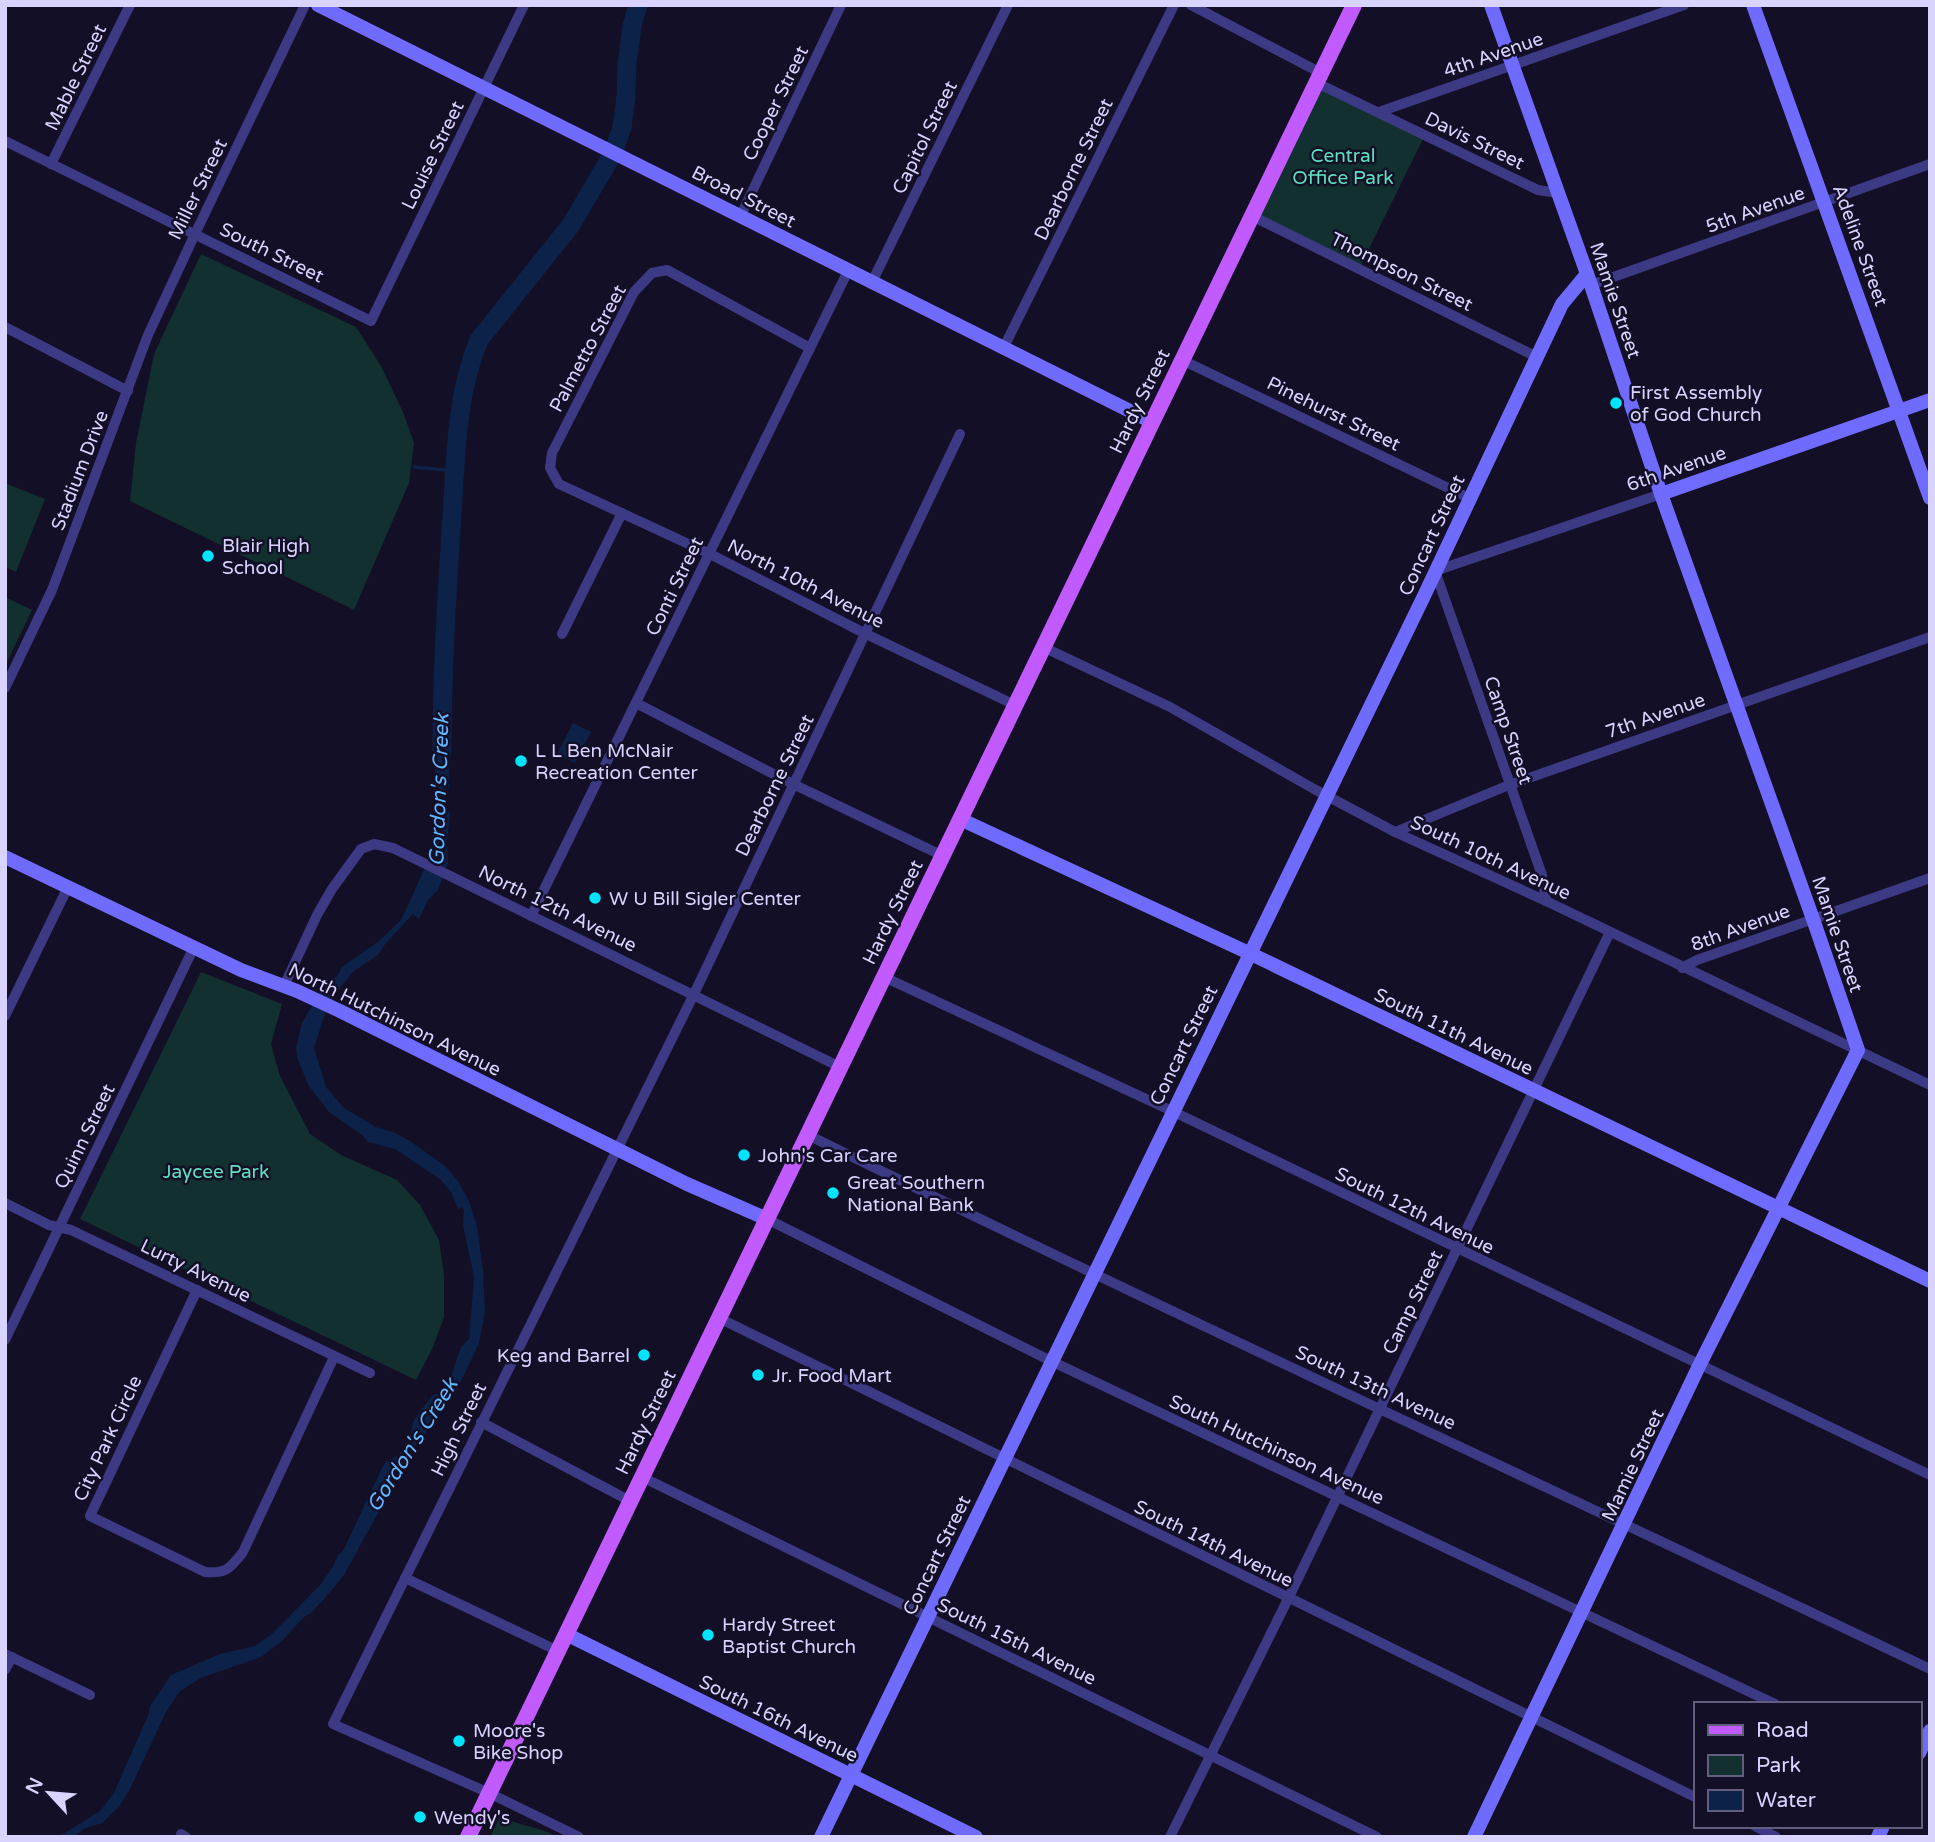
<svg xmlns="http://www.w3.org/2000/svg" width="1935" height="1842" font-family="'Varela Round',sans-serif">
<rect width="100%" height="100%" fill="#130f26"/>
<g fill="#12302f">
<path d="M 1317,83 L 1425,135 L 1359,269 L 1252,216 Z"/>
<path d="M 201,254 L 356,327 L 381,366 L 403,412 L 414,443 L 409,483 L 354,610 L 130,501 L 136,443 L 154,354 Z"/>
<path d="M 5,483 L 45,499 L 16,572 L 5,567 Z"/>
<path d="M 5,597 L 32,610 L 5,666 Z"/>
<path d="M 201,972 L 282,1004 L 271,1044 L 280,1076 L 310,1134 L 341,1155 L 397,1180 L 420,1205 L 439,1240 L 444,1275 L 444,1317 L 433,1347 L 416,1380 L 80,1219 Z"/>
<path d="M 500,1817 C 520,1825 539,1827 558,1837 L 490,1837 Z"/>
</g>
<g fill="#0c2248">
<path d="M 573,723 L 591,732 L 575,763 L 557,754 Z"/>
<path d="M 442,725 L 450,730 C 451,749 448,768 449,788 L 445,785 L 444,804 L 450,813 L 447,843 L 448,863 L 438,890 L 428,900 L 419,919 L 413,914 L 386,943 L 378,955 L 354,971 L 342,985 L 325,1013 L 314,1048 L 326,1087 L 344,1108 L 376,1127 L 393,1132 L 410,1141 L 445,1166 L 458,1181 L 469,1201 L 477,1226 L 483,1271 L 485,1312 L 479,1343 L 458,1388 L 395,1474 L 388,1488 L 389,1493 L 344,1575 L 324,1599 L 311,1613 L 304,1617 L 281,1642 L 261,1657 L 201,1678 L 180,1691 L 166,1712 L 129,1791 L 119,1807 L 102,1823 L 83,1829 L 75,1837 L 58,1837 L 100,1811 L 114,1793 L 149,1713 L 150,1706 L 171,1675 L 220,1654 L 255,1646 L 273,1633 L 320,1585 L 332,1568 L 338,1555 L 343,1551 L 382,1468 L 386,1462 L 399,1455 L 410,1438 L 413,1422 L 421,1410 L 432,1396 L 443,1391 L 450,1379 L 461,1347 L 469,1339 L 474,1277 L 463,1225 L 464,1210 L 462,1207 L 458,1209 L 451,1192 L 441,1180 L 395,1149 L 368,1142 L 362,1135 L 329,1112 L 308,1085 L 297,1057 L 296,1047 L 302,1023 L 322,988 L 338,975 L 342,967 L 379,941 L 401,920 L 406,910 L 438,838 L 439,830 L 436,823 L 438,792 L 433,782 C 438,763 433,743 442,725 Z"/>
</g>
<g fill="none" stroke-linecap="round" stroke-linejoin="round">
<path stroke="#0c2248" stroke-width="3.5" d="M 414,467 L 446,470 L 456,466"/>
<path stroke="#0c2248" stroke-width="19" d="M 442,750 C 442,671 447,593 452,514 C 456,456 456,394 479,340 L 571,225 L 612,155 L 622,128 L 626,96 L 627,64 L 632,26 L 638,5"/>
<g stroke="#3d3a85" stroke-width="10">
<path d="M 1191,5 L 1321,73"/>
<path d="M 1317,83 L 1538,190 L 1558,193"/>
<path d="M 1379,112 L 1684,5"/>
<path d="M 5,141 L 371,321 L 524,5"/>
<path d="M 51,164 L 130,5"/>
<path d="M 741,215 L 841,5"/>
<path d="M 1252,216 L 1537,357"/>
<path d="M 871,284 L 1008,5"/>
<path d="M 1591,285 L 1930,164"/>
<path d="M 5,327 L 128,391"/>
<path d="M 810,348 L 667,270 L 652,273 L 634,292 L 552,453 L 550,468 L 559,484 L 710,554 L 866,634 L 1015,705"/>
<path d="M 1003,349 L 1174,5"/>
<path d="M 1182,360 L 1469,498"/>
<path d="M 562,634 L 622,513"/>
<path d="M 1043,647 L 1170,707 L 1314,789 L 1395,832 L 1546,901 L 1930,1085"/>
<path d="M 5,688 L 52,590 L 148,335 L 195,234 L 305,5"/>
<path d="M 636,703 L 793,784 L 943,856"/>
<path d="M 1395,832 L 1509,785 L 1930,637"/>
<path d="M 1546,901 L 1542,875 L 1435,571 L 1661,494"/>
<path d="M 531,916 L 848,271"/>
<path d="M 1682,968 L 1697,960 L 1930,878"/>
<path d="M 884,977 L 1172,1111 L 1930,1475"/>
<path d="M 284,986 L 317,915 L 332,889 L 361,849 L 374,844 L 393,848 L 840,1067"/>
<path d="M 5,1016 L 68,887"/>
<path d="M 808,1135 C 1179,1318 1556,1490 1930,1669"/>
<path d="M 5,1203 L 49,1225 L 71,1230 L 370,1373"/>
<path d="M 767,1219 L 1051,1361 L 1775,1704"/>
<path d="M 197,1290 L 90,1516 L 205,1572 C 227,1574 230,1568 243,1552 L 334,1357"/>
<path d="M 719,1318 L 1695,1797"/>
<path d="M 5,1340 L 194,947"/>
<path d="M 481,1422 L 630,1501"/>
<path d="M 642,1477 L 1377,1837"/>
<path d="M 405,1578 L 558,1651"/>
<path d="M 5,1654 L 90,1695"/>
<path d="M 5,1670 L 12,1657"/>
<path d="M 1755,1826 L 1776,1837"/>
<path d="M 181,1834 L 186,1837"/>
<path d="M 579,1837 L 489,1793 L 333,1724 L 694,994 L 960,434"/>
<path d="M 1170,1837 L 1288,1599 L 1610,932"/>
</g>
<g stroke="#6f6bff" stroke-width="14">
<path d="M 318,5 L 1152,422"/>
<path d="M 1753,5 L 1930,498"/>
<path d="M 1661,494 L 1930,400"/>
<path d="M 960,819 L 1249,953 L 1930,1281"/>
<path d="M 5,857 L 241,970 L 297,991 L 340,1011 L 687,1184 L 767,1219"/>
<path d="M 566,1634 L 976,1837"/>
<path d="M 1919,1753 L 1930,1731"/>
<path d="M 821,1837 L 1424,596 L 1562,304 L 1587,274"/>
<path d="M 1474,1837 L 1699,1366 L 1858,1050 L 1813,919 L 1661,494 L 1591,285 L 1491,5"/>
<path d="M 1878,1837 L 1883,1826"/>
</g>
<path stroke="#c25bff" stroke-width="16" d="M 468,1837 L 1354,5"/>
</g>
<g fill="#00e5ff" stroke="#130f26" stroke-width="2.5">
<circle cx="1616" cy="403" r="7"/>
<circle cx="208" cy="556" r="7"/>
<circle cx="521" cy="761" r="7"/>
<circle cx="595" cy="898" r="7"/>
<circle cx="744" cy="1155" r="7"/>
<circle cx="833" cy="1193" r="7"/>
<circle cx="644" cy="1355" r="7"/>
<circle cx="758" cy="1375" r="7"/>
<circle cx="708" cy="1635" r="7"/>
<circle cx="459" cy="1741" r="7"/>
<circle cx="420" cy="1817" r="7"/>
</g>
<g text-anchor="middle" stroke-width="5" stroke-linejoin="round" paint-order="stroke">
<g font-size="19" fill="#d9d4ff" stroke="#130f26">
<text transform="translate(1493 54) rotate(-19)" y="7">4th Avenue</text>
<text transform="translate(75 77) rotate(-64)" y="7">Mable Street</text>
<text transform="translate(775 103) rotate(-64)" y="7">Cooper Street</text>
<text transform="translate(924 137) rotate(-64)" y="7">Capitol Street</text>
<text transform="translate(1475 140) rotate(26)" y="7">Davis Street</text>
<text transform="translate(432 155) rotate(-64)" y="7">Louise Street</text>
<text transform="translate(1073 169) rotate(-64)" y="7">Dearborne Street</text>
<text transform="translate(197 189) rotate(-64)" y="7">Miller Street</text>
<text transform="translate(744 196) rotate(27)" y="7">Broad Street</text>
<text transform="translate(1755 209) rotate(-20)" y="7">5th Avenue</text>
<text transform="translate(1861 245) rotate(70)" y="7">Adeline Street</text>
<text transform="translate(272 252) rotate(26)" y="7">South Street</text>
<text transform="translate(1402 271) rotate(26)" y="7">Thompson Street</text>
<text transform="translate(1616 300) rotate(71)" y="7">Mamie Street</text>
<text transform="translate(587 348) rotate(-62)" y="7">Palmetto Street</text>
<text transform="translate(1139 401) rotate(-64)" y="7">Hardy Street</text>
<text transform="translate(1334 413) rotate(26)" y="7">Pinehurst Street</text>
<text transform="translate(1676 468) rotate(-19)" y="7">6th Avenue</text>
<text transform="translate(79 470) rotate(-69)" y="7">Stadium Drive</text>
<text transform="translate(1431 535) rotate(-65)" y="7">Concart Street</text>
<text transform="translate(806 583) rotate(27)" y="7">North 10th Avenue</text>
<text transform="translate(674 586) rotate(-64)" y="7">Conti Street</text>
<text transform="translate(1655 715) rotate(-19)" y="7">7th Avenue</text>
<text transform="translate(1509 730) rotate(71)" y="7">Camp Street</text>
<text transform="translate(774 785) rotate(-64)" y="7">Dearborne Street</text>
<text transform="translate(1491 857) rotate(25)" y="7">South 10th Avenue</text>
<text transform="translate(558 908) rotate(26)" y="7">North 12th Avenue</text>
<text transform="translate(892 912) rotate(-64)" y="7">Hardy Street</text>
<text transform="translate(1740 927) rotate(-20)" y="7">8th Avenue</text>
<text transform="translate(1838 934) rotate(71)" y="7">Mamie Street</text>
<text transform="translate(395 1019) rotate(26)" y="7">North Hutchinson Avenue</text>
<text transform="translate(1454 1031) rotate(26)" y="7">South 11th Avenue</text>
<text transform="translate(1183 1045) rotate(-64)" y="7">Concart Street</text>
<text transform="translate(84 1136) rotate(-64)" y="7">Quinn Street</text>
<text transform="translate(1415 1210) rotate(26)" y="7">South 12th Avenue</text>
<text transform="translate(196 1270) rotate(26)" y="7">Lurty Avenue</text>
<text transform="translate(1412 1302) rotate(-64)" y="7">Camp Street</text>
<text transform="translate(1376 1387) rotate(25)" y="7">South 13th Avenue</text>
<text transform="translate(645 1422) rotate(-64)" y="7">Hardy Street</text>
<text transform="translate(458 1429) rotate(-64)" y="7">High Street</text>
<text transform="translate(107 1438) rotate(-65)" y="7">City Park Circle</text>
<text transform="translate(1277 1449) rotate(25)" y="7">South Hutchinson Avenue</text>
<text transform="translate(1632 1465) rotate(-65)" y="7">Mamie Street</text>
<text transform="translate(1214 1543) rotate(26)" y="7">South 14th Avenue</text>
<text transform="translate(936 1555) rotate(-64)" y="7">Concart Street</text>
<text transform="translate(1017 1641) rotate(26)" y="7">South 15th Avenue</text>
<text transform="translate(779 1718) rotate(26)" y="7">South 16th Avenue</text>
</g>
<g font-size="19" fill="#5fe0c0" stroke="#130f26">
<text x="1343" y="162">Central<tspan x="1343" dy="22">Office Park</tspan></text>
<text x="216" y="1178">Jaycee Park</text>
</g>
<g font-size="19" fill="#d9d4ff" stroke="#130f26" text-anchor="start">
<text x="1630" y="399">First Assembly<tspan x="1630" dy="22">of God Church</tspan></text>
<text x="222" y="552">Blair High<tspan x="222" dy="22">School</tspan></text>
<text x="535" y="757">L L Ben McNair<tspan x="535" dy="22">Recreation Center</tspan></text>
<text x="609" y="905">W U Bill Sigler Center</text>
<text x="758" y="1162">John's Car Care</text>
<text x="847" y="1189">Great Southern<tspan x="847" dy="22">National Bank</tspan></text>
<text x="630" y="1362" text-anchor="end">Keg and Barrel</text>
<text x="772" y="1382">Jr. Food Mart</text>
<text x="722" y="1631">Hardy Street<tspan x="722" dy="22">Baptist Church</tspan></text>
<text x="473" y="1737">Moore's<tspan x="473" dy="22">Bike Shop</tspan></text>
<text x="434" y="1824">Wendy's</text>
</g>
<g font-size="21" font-style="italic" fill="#62b6ff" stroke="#130f26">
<text transform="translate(439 790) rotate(-88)" y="7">Gordon's Creek</text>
<text transform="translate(412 1445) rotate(-58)" y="7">Gordon's Creek</text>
</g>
</g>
<rect width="1935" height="1842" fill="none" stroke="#d9d4ff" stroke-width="14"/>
<rect x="1694" y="1702" width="228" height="126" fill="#130f26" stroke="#625e7d" stroke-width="2"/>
<rect x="1708" y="1725" width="35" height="10" fill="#c25bff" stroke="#625e7d" stroke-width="2"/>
<text x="1756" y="1737" font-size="21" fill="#d9d4ff">Road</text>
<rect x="1708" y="1755" width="35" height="21" fill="#12302f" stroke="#625e7d" stroke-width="2"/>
<text x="1756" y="1772" font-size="21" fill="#d9d4ff">Park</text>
<rect x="1708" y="1790" width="35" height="21" fill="#0c2248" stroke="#625e7d" stroke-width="2"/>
<text x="1756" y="1807" font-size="21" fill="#d9d4ff">Water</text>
<g transform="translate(49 1793) rotate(296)" stroke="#130f26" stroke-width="5" paint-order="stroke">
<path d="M0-5L12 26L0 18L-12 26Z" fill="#d9d4ff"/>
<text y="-10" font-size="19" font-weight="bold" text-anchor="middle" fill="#d9d4ff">N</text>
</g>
</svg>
